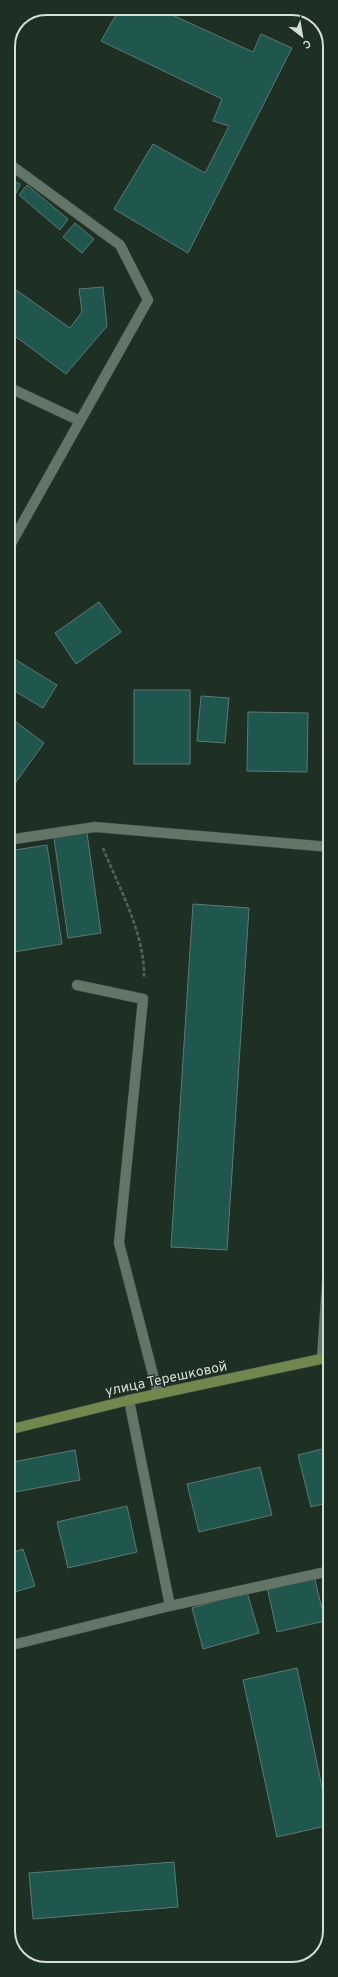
<svg xmlns="http://www.w3.org/2000/svg" width="338" height="1977" font-family="Overpass,sans-serif">
<rect width="100%" height="100%" fill="#1e2f23"/>
<g fill="#1f564e" stroke="#5e7974">
<path d="M 101,8 L 157,8 L 253,52 L 261,34 L 292,48 L 188,253 L 114,209 L 153,144 L 205,173 L 229,126 L 213,121 L 222,99 L 101,41 L 116,15 Z"/>
<path d="M 8,178 L 20,184 L 8,212 Z"/>
<path d="M 27,185 L 68,219 L 60,230 L 19,195 Z"/>
<path d="M 75,223 L 94,239 L 82,253 L 63,237 Z"/>
<path d="M 8,278 L 13,281 L 8,288 Z"/>
<path d="M 12,287 L 70,328 L 82,312 L 79,289 L 103,287 L 107,326 L 66,374 L 8,331 L 8,293 Z"/>
<path d="M 99,602 L 121,632 L 76,664 L 55,633 Z"/>
<path d="M 8,655 L 57,685 L 43,708 L 8,687 Z"/>
<rect x="134" y="690" width="56" height="74"/>
<path d="M 201,696 L 229,698 L 225,743 L 197,741 Z"/>
<path d="M 248,712 L 308,713 L 307,772 L 247,771 Z"/>
<path d="M 8,716 L 44,743 L 11,789 L 8,788 Z"/>
<path d="M 87,833 L 101,933 L 68,938 L 54,838 Z"/>
<path d="M 47,845 L 62,944 L 8,953 L 8,851 Z"/>
<path d="M 193,904 L 249,908 L 227,1250 L 171,1247 Z"/>
<path d="M 330,1447 L 330,1502 L 311,1507 L 298,1455 Z"/>
<path d="M 75,1450 L 80,1480 L 10,1493 L 8,1463 Z"/>
<path d="M 260,1467 L 272,1515 L 199,1532 L 187,1484 Z"/>
<path d="M 127,1506 L 137,1552 L 68,1568 L 57,1522 Z"/>
<path d="M 23,1549 L 35,1586 L 8,1594 L 8,1554 Z"/>
<path d="M 314,1576 L 325,1621 L 277,1632 L 267,1587 Z"/>
<path d="M 247,1592 L 259,1633 L 203,1649 L 192,1608 Z"/>
<path d="M 297,1668 L 330,1825 L 277,1837 L 243,1680 Z"/>
<path d="M 174,1862 L 178,1907 L 33,1919 L 29,1873 Z"/>
</g>
<g fill="none" stroke-linecap="round" stroke-linejoin="round">
<defs>
<g id="lane">
<path d="M 8,163 L 120,245 L 148,300 L 8,549"/>
<path d="M 8,840 L 95,827 L 330,847"/>
<path d="M 77,985 L 143,999 L 119,1243 L 158,1394"/>
<path d="M 322,1359 L 330,1237"/>
</g>
<g id="street">
<path d="M 8,387 L 80,421"/>
<path d="M 129,1400 L 170,1606"/>
<path d="M 8,1646 L 170,1606 L 330,1571"/>
</g>
<path id="secondary" d="M 8,1430 L 129,1400 L 330,1357"/>
</defs>
<use href="#lane" stroke="#3c4b41" stroke-width="11"/>
<use href="#street" stroke="#3c4b41" stroke-width="11"/>
<use href="#secondary" stroke="#3c4b41" stroke-width="11"/>
<path stroke="#56655a" stroke-width="2.5" stroke-dasharray="4 2" stroke-linecap="butt" d="M 103,848 C 119,888 145,934 144,977"/>
<use href="#lane" stroke="#627567" stroke-width="10"/>
<use href="#street" stroke="#627567" stroke-width="10"/>
<use href="#secondary" stroke="#70884d" stroke-width="10"/>
</g>
<g text-anchor="middle" stroke-width="3" stroke-linejoin="round" paint-order="stroke">
<g font-size="14" fill="#d3ded6" stroke="#1e2f23">
<text transform="translate(166 1378) rotate(-12)" y="5">улица Терешковой</text>
</g>
</g>
<path d="M0 0H338V1977H0ZM46 15H292A31 31 0 0 1 323 46V1931A31 31 0 0 1 292 1962H46A31 31 0 0 1 15 1931V46A31 31 0 0 1 46 15Z" fill="#1e2f23" fill-rule="evenodd"/>
<path fill="none" stroke="#d3ded6" stroke-width="2" d="M46 15H292A31 31 0 0 1 323 46V1931A31 31 0 0 1 292 1962H46A31 31 0 0 1 15 1931V46A31 31 0 0 1 46 15Z"/>
<g transform="translate(302 36) rotate(149)" stroke="#1e2f23" stroke-width="3" paint-order="stroke">
<path d="M0-3L7 15L0 10L-7 15Z" fill="#d3ded6"/>
<text y="-6" font-size="11" font-weight="bold" text-anchor="middle" fill="#d3ded6">С</text>
</g>
</svg>
